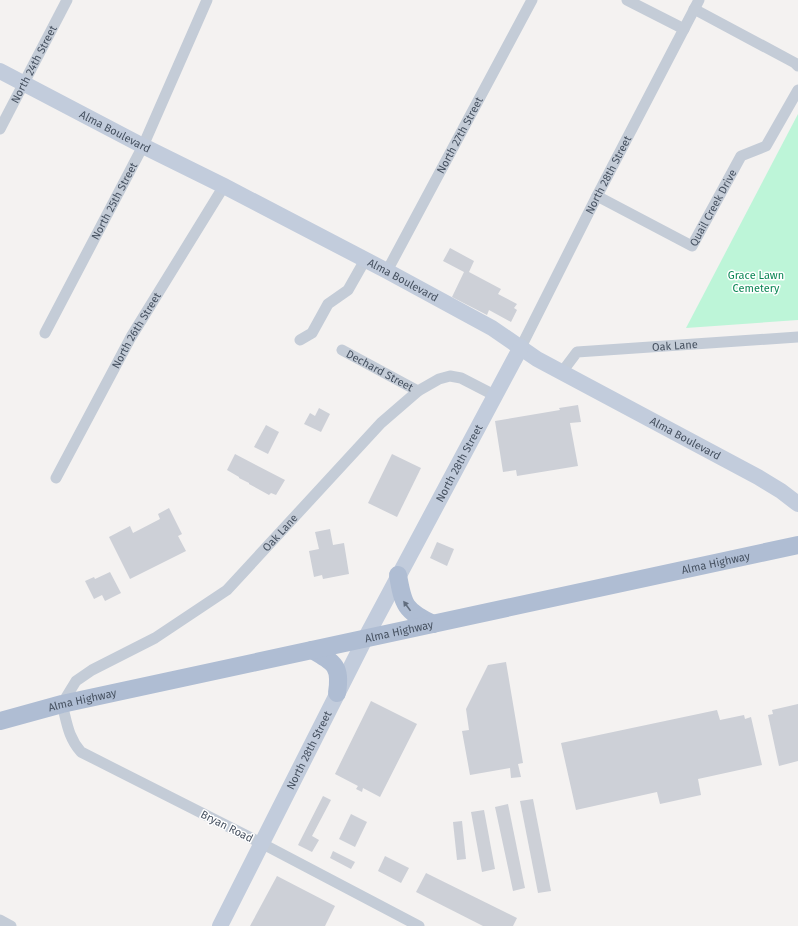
<svg xmlns="http://www.w3.org/2000/svg" width="798" height="926" font-family="'Fira Sans',sans-serif">
<rect width="100%" height="100%" fill="#f4f2f1"/>
<path fill="#bdf5d8" d="M 798,114 L 798,320 L 686,328 Z"/>
<g fill="#cdd0d7">
<path d="M 450,248 L 474,261 L 469,272 L 501,289 L 498,294 L 517,304 L 514,308 L 517,310 L 511,322 L 489,310 L 487,315 L 452,297 L 464,272 L 443,261 Z"/>
<path d="M 578,405 L 581,422 L 570,423 L 578,466 L 517,476 L 516,470 L 503,472 L 495,421 L 560,410 L 559,408 Z"/>
<path d="M 319,408 L 330,414 L 321,432 L 304,424 L 310,413 L 315,416 Z"/>
<path d="M 266,425 L 279,432 L 268,454 L 254,447 Z"/>
<path d="M 235,454 L 285,480 L 276,495 L 271,493 L 269,495 L 249,484 L 249,483 L 239,478 L 239,477 L 227,470 Z"/>
<path d="M 392,454 L 421,468 L 397,517 L 368,503 Z"/>
<path d="M 169,508 L 182,534 L 178,536 L 186,551 L 130,579 L 109,537 L 130,526 L 133,533 L 160,519 L 158,514 Z"/>
<path d="M 330,529 L 333,545 L 344,543 L 349,574 L 323,579 L 322,575 L 314,577 L 309,551 L 319,549 L 315,532 Z"/>
<path d="M 437,542 L 454,549 L 447,566 L 430,558 Z"/>
<path d="M 110,572 L 121,593 L 105,601 L 102,595 L 94,599 L 85,581 L 94,577 L 95,579 Z"/>
<path d="M 506,662 L 523,763 L 518,764 L 521,777 L 511,778 L 510,768 L 470,775 L 462,731 L 469,730 L 466,709 L 488,665 Z"/>
<path d="M 371,701 L 417,724 L 380,797 L 363,788 L 362,792 L 356,789 L 358,786 L 335,774 Z"/>
<path d="M 798,704 L 798,761 L 779,766 L 768,715 L 773,714 L 772,710 Z"/>
<path d="M 717,710 L 720,720 L 744,715 L 745,719 L 751,717 L 762,765 L 698,779 L 701,795 L 660,804 L 657,792 L 576,810 L 561,743 Z"/>
<path d="M 323,796 L 331,800 L 312,836 L 319,840 L 312,852 L 298,845 Z"/>
<path d="M 533,799 L 551,891 L 538,893 L 520,801 Z"/>
<path d="M 508,804 L 525,888 L 513,891 L 495,807 Z"/>
<path d="M 484,810 L 495,869 L 482,872 L 471,812 Z"/>
<path d="M 351,814 L 367,822 L 355,847 L 339,839 Z"/>
<path d="M 462,821 L 466,859 L 457,860 L 453,822 Z"/>
<path d="M 333,851 L 355,862 L 351,869 L 330,858 Z"/>
<path d="M 385,856 L 409,868 L 401,883 L 378,871 Z"/>
<path d="M 426,873 L 517,918 L 513,926 L 483,926 L 416,892 Z"/>
<path d="M 277,876 L 335,906 L 325,926 L 250,926 Z"/>
</g>
<g fill="none" stroke-linecap="round" stroke-linejoin="round">
<g stroke="#c4ccd7" stroke-width="11">
<path d="M 627,0 L 684,29"/>
<path d="M 694,9 L 795,63 L 798,66"/>
<path id="s1" d="M 0,129 L 67,0"/>
<path id="s2" d="M 597,196 L 692,246 L 741,156 L 766,146 L 798,90"/>
<path id="s3" d="M 387,271 L 532,0"/>
<path id="s4" d="M 45,333 L 143,146 L 207,0"/>
<path d="M 300,340 L 312,333 L 328,304 L 348,290 L 365,260"/>
<path id="s5" d="M 521,347 L 597,196 L 699,0"/>
<path id="s6" d="M 342,350 L 418,391"/>
<path id="s7" d="M 562,372 L 577,352 L 798,337"/>
<path id="s8" d="M 56,478 L 131,337 L 224,186"/>
<path d="M 0,920 L 11,926"/>
<path id="s9" d="M 419,926 L 261,843 L 81,752 C 68,737 67,723 62,704 L 76,681 L 92,670 L 155,638 L 227,590 L 381,423 L 418,391 L 439,379 L 450,376 L 461,378 L 494,395"/>
</g>
<g stroke="#c2ccdc" stroke-width="16">
<path id="s10" d="M 0,71 L 143,146 L 224,186 L 387,271 L 492,328 L 537,359 L 758,477 L 781,491 L 798,504"/>
<path id="s11" d="M 220,926 L 365,639 L 521,347"/>
</g>
<g stroke="#afbdd3" stroke-width="18">
<path d="M 398,575 C 403,605 405,611 433,624"/>
<path d="M 312,650 C 335,663 341,666 337,693"/>
<path id="s12" d="M 0,721 L 62,704 L 798,545"/>
</g>
</g>
<defs><path id="oneway-solid" d="M-6-.8H1V-3.2L6.5 0L1 3.2V.8H-6Z"/></defs>
<use fill="#616d7e" href="#oneway-solid" transform="translate(407 606) rotate(-126)"/>
<g text-anchor="middle" stroke-width="3" stroke-linejoin="round" paint-order="stroke">
<g font-size="11" fill="#475261" stroke="#fff">
<text dy="4" stroke="none"><textPath href="#s1" startOffset="73">North 24th Street</textPath></text>
<text dy="4" stroke="none"><textPath href="#s10" startOffset="130">Alma Boulevard</textPath></text>
<text dy="4" stroke="none"><textPath href="#s3" startOffset="154">North 27th Street</textPath></text>
<text dy="4" stroke="none"><textPath href="#s5" startOffset="193">North 28th Street</textPath></text>
<text dy="4" stroke="none"><textPath href="#s4" startOffset="149">North 25th Street</textPath></text>
<text dy="4" stroke="none"><textPath href="#s2" startOffset="151">Quail Creek Drive</textPath></text>
<text dy="4" stroke="none"><textPath href="#s10" startOffset="454">Alma Boulevard</textPath></text>
<text dy="4" stroke="none"><textPath href="#s8" startOffset="168">North 26th Street</textPath></text>
<text dy="4" stroke="none"><textPath href="#s7" startOffset="123">Oak Lane</textPath></text>
<text dy="4" stroke="none"><textPath href="#s6" startOffset="43">Dechard Street</textPath></text>
<text dy="4" stroke="none"><textPath href="#s10" startOffset="778">Alma Boulevard</textPath></text>
<text dy="4" stroke="none"><textPath href="#s11" startOffset="521">North 28th Street</textPath></text>
<text dy="4" stroke="none"><textPath href="#s9" startOffset="714">Oak Lane</textPath></text>
<text dy="4" stroke="none"><textPath href="#s12" startOffset="733">Alma Highway</textPath></text>
<text dy="4" stroke="none"><textPath href="#s12" startOffset="409">Alma Highway</textPath></text>
<text dy="4" stroke="none"><textPath href="#s12" startOffset="85">Alma Highway</textPath></text>
<text dy="4" stroke="none"><textPath href="#s11" startOffset="197">North 28th Street</textPath></text>
<text transform="translate(227 826) rotate(27)" y="4">Bryan Road</text>
</g>
<g font-size="11" fill="#0d8756" stroke="#fff">
<text x="756" y="279">Grace Lawn<tspan x="756" dy="13">Cemetery</tspan></text>
</g>
</g>
</svg>
